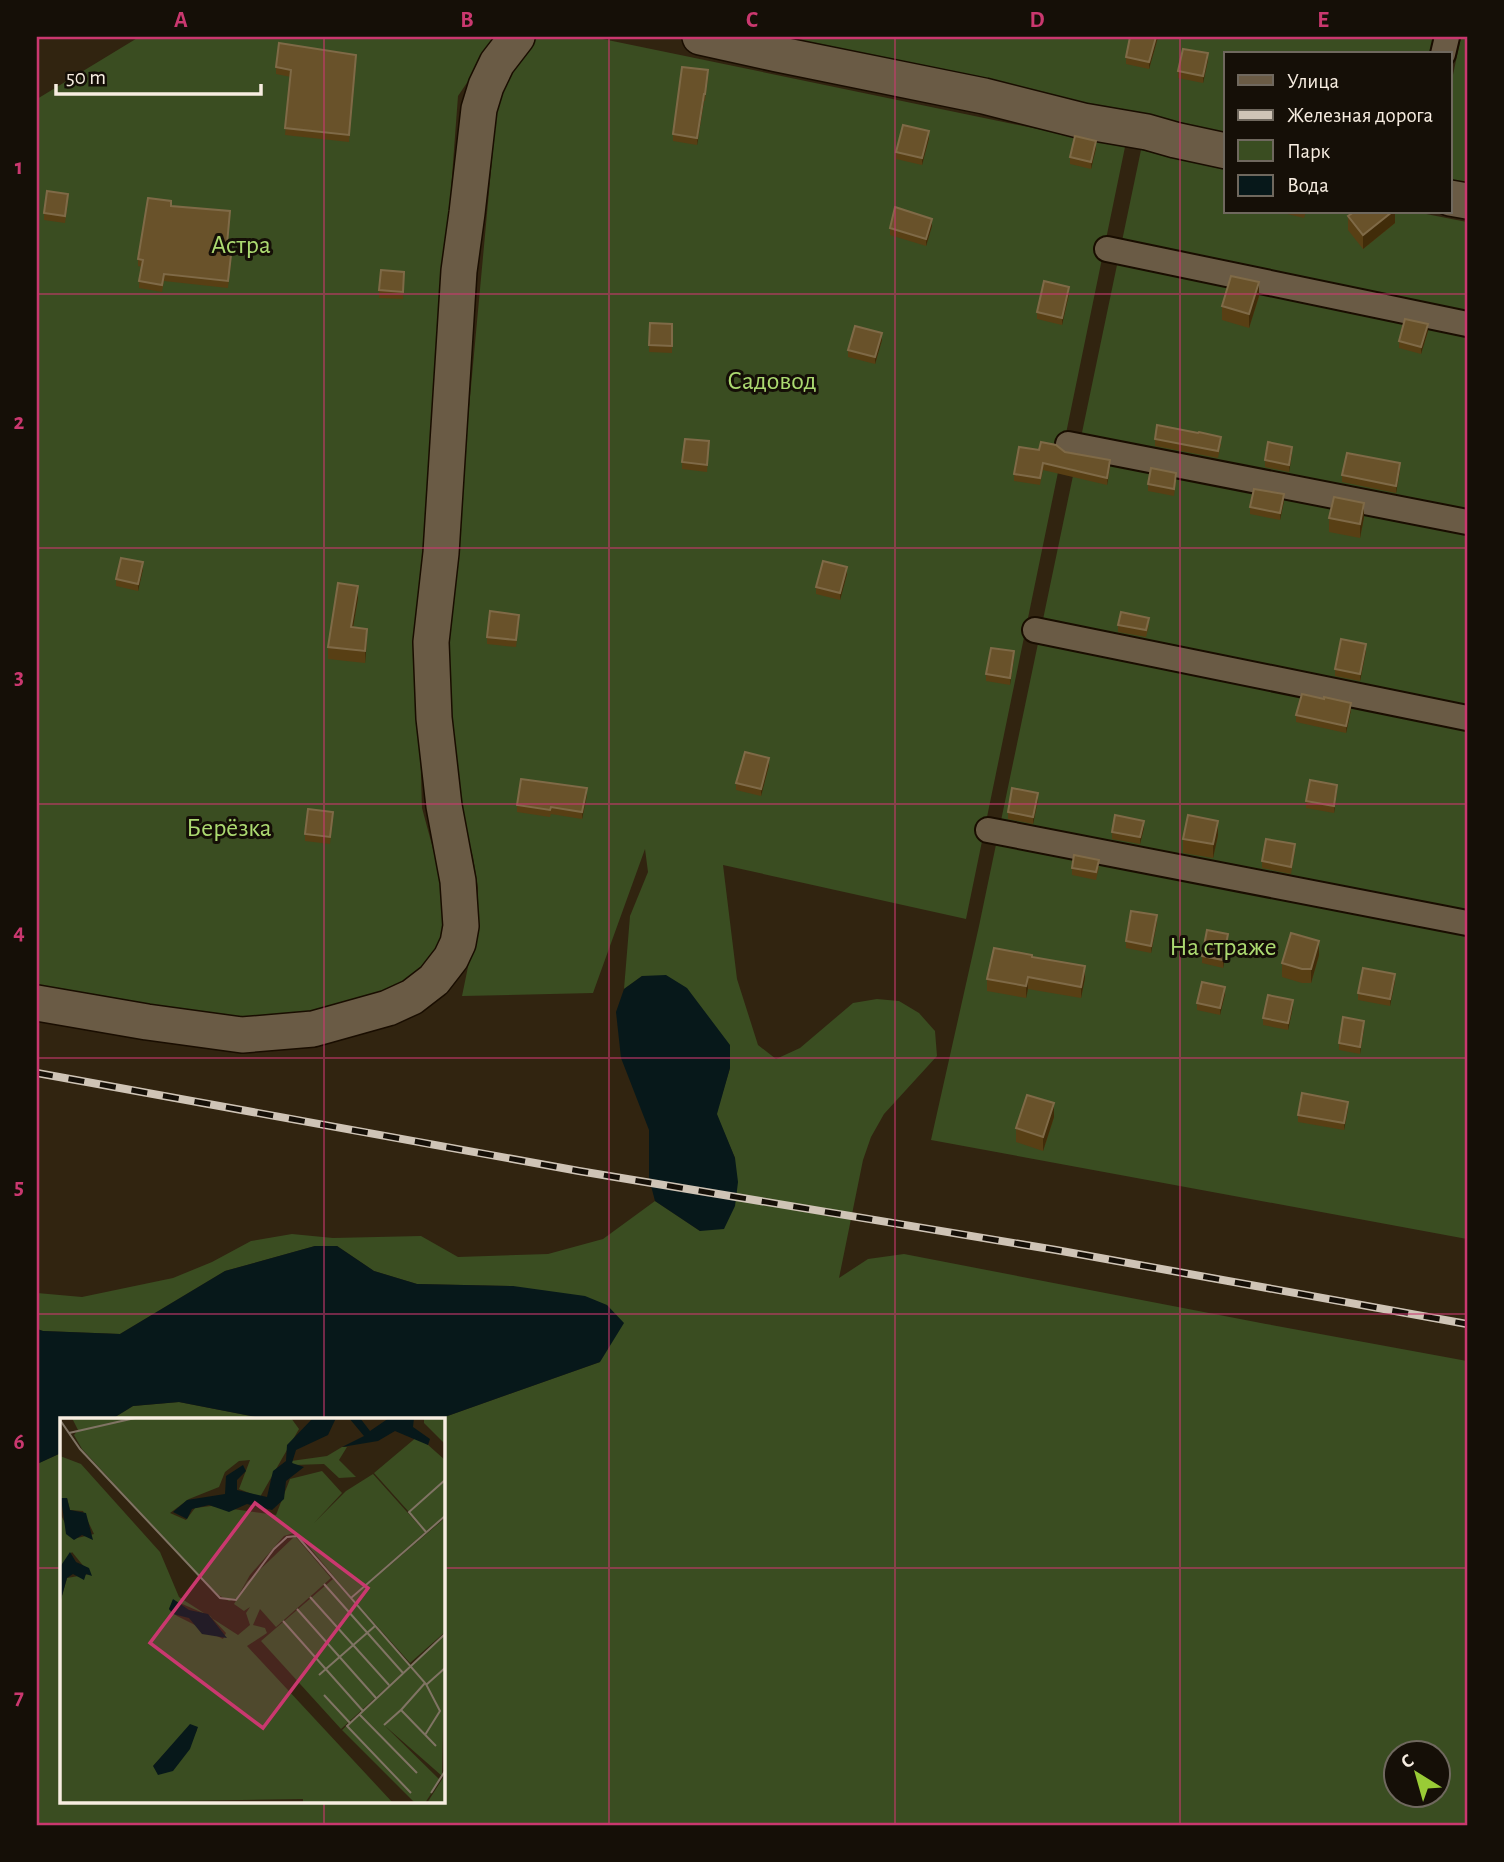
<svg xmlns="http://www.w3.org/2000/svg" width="1504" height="1862" font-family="'Alegreya Sans',sans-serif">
<rect width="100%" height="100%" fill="#312410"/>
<g fill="#3a4d21" fill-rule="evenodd">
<path d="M 139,37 L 498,37 L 458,96 L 417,647 L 422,808 L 453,923 L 407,996 L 237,1024 L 37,987 L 37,99 Z"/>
<path d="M 538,37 L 593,37 L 1125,147 L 966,919 L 723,865 L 737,979 L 758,1045 L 776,1059 L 800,1048 L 853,1003 L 877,999 L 899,1001 L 919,1013 L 935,1031 L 937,1056 L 884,1114 L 871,1137 L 863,1160 L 839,1278 L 868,1259 L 904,1254 L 1266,1324 L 1467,1361 L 1467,1825 L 37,1825 L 37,1464 L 61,1453 L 61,1801 L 443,1801 L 443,1419 L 439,1419 L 600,1362 L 513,1286 L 417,1284 L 374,1271 L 337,1246 L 315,1246 L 225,1271 L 120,1334 L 43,1331 L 37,1329 L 37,1293 L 82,1297 L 173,1278 L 212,1262 L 251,1241 L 292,1234 L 333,1238 L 421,1236 L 458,1257 L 548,1254 L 603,1239 L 655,1201 L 700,1231 L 735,1158 L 716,1114 L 730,1068 L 642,976 L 624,989 L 630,916 L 648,872 L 645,849 L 593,993 L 462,996 L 478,918 L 478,888 L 473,857 L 455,791 L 440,722 L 496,116 L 506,83 L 521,58 ZM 1396,1754 L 1438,1754 L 1438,1796 L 1396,1796 Z"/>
<path d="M 720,37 L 1447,37 L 1444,54 L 1226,54 L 1226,144 Z"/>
<path d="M 1461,37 L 1467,37 L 1467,197 L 1450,194 L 1450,89 Z"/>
<path d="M 1141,150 L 1226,169 L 1226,212 L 1416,212 L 1467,222 L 1467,1239 L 931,1140 L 979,926 Z"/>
<path d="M 179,1402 L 266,1419 L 112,1419 L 133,1406 Z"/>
</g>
<g fill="#07181a">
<path d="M 666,975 L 687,988 L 730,1045 L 730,1068 L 717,1114 L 735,1158 L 738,1182 L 735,1206 L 724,1229 L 700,1231 L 655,1201 L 649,1178 L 649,1130 L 621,1058 L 616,1012 L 624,989 L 642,976 Z"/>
<path d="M 315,1246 L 337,1246 L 374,1271 L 417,1284 L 513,1286 L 585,1296 L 607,1305 L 624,1323 L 600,1362 L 439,1419 L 266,1419 L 179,1402 L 133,1406 L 112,1419 L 61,1419 L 61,1453 L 37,1464 L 37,1329 L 43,1331 L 120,1334 L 225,1271 Z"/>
</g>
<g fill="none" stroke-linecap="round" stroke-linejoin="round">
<defs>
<g id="street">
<path d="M 1443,54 L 1447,37"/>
<path d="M 1107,249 L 1467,324"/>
<path d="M 1068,444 L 1467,522"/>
<path d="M 1035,630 L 1467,718"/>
<path d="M 988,830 L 1467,923"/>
</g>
<g id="secondary">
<path d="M 700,37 L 777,54 L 984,96 L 1083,121 L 1147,132 L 1175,140 L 1226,151"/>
<path d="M 1450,198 L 1467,201"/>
<path d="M 37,1003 L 147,1022 L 242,1035 L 313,1029 L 388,1008 L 412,997 L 434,980 L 451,958 L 458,943 L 461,926 L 458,881 L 444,806 L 434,718 L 431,642 L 441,553 L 459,271 L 467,213 L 479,109 L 486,86 L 497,63 L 517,37"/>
</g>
</defs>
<use href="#street" stroke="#190d00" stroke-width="28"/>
<use href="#secondary" stroke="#190d00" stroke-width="38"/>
<use href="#street" stroke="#6a5b45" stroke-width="24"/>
<use href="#secondary" stroke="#6a5b45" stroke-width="35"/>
<defs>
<path id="rail" d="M 37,1073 L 579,1171 L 1056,1250 L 1467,1324"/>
</defs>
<use href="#rail" stroke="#cfc4b6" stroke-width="8"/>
<use href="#rail" stroke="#150f07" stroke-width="5" stroke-dasharray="16" stroke-linecap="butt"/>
</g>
<g fill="#583f14">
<path d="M 1158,37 L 1149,69 L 1126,64 L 1126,57 Z"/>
<path d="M 1208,60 L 1203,83 L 1178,78 L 1178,71 Z"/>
<path d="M 356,62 L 349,142 L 285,135 L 291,77 L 276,74 L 276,67 Z"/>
<path d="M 708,77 L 705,101 L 704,101 L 697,145 L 673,141 L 673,134 Z"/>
<path d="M 929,138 L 922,165 L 896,159 L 896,152 Z"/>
<path d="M 1096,148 L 1091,169 L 1070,164 L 1070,157 Z"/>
<path d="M 68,201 L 65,223 L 44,220 L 44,213 Z"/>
<path d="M 171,206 L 230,218 L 226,255 L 231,262 L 228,288 L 164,281 L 162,292 L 139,288 L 139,281 L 142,267 L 138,266 L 138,259 Z"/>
<path d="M 1279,212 L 1306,212 L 1304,218 Z"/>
<path d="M 1395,212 L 1395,223 L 1363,249 L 1348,230 L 1348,216 Z"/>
<path d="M 932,226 L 926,246 L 890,235 L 890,228 Z"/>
<path d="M 404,272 L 403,299 L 379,298 L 379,290 Z"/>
<path d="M 1069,294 L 1062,325 L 1037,319 L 1037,312 Z"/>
<path d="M 1259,296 L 1249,328 L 1222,320 L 1222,306 Z"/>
<path d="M 650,323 L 672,324 L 672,353 L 649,352 Z"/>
<path d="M 1428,331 L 1421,354 L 1399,348 L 1399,341 Z"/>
<path d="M 882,340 L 875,364 L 848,357 L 848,350 Z"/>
<path d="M 1155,439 L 1221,444 L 1218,458 L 1155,446 Z"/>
<path d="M 709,448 L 707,472 L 682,469 L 682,462 Z"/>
<path d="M 1039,450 L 1065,452 L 1110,467 L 1107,485 L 1043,470 L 1040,485 L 1014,481 L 1014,474 Z"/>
<path d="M 1292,454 L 1289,472 L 1265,467 L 1265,460 Z"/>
<path d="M 1400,470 L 1396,493 L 1342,482 L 1342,475 Z"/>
<path d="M 1176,480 L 1174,496 L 1148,491 L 1148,484 Z"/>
<path d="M 1284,501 L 1280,520 L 1250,514 L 1250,507 Z"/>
<path d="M 1364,517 L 1360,538 L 1329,532 L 1329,518 Z"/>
<path d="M 143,569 L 138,591 L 116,586 L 116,579 Z"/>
<path d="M 847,574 L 840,600 L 816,594 L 816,587 Z"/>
<path d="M 358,598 L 353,628 L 367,640 L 365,663 L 328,659 L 328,647 Z"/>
<path d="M 519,622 L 516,647 L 487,644 L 487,637 Z"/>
<path d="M 1118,625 L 1149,625 L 1146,637 L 1118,632 Z"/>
<path d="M 1366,651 L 1360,681 L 1335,676 L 1335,669 Z"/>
<path d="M 1014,658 L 1010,685 L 986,681 L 986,674 Z"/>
<path d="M 1351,710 L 1346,733 L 1296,722 L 1296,715 Z"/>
<path d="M 769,765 L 761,796 L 736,790 L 736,783 Z"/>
<path d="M 1337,792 L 1334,813 L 1306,808 L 1306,801 Z"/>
<path d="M 587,795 L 582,819 L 551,814 L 550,817 L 517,812 L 517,805 Z"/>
<path d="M 1038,800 L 1033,824 L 1008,819 L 1008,812 Z"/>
<path d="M 333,819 L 330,844 L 305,841 L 305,834 Z"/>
<path d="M 1144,828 L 1140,844 L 1112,839 L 1112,832 Z"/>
<path d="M 1218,835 L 1213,858 L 1183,853 L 1183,839 Z"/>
<path d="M 1295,851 L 1291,874 L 1262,868 L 1262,861 Z"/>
<path d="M 1099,867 L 1096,880 L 1072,875 L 1072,868 Z"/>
<path d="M 1157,922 L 1151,953 L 1126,948 L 1126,941 Z"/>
<path d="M 1228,941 L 1223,968 L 1202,963 L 1202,956 Z"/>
<path d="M 1319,955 L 1311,983 L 1302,983 L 1282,977 L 1282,963 Z"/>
<path d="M 1032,957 L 1085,978 L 1081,998 L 1028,989 L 1026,998 L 987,991 L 987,979 Z"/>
<path d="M 1395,981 L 1390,1006 L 1358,1000 L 1358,993 Z"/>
<path d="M 1225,994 L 1220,1015 L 1197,1010 L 1197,1003 Z"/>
<path d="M 1293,1007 L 1288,1030 L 1263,1025 L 1263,1018 Z"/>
<path d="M 1364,1028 L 1360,1054 L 1339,1050 L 1339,1043 Z"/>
<path d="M 1348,1109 L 1344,1130 L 1298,1122 L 1298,1115 Z"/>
<path d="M 1054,1117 L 1043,1151 L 1016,1142 L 1016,1128 Z"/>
</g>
<g fill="#412c09">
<path d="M 1156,37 L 1158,37 L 1149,69 L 1149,62 Z"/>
<path d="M 1208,53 L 1208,60 L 1203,83 L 1203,76 Z"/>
<path d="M 704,94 L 704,101 L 697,145 L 697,138 Z"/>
<path d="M 929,131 L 929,138 L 922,165 L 922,158 Z"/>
<path d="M 1096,141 L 1096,148 L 1091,169 L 1091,162 Z"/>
<path d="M 1392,212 L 1395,212 L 1395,223 L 1363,249 L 1363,235 Z"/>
<path d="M 932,219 L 932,226 L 926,246 L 926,239 Z"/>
<path d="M 1259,282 L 1259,296 L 1249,328 L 1249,314 Z"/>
<path d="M 1069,287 L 1069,294 L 1062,325 L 1062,318 Z"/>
<path d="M 1428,324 L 1428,331 L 1421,354 L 1421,347 Z"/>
<path d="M 882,333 L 882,340 L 875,364 L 875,357 Z"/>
<path d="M 1292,447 L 1292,454 L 1289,472 L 1289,465 Z"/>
<path d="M 1110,460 L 1110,467 L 1107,485 L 1107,478 Z"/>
<path d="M 1400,463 L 1400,470 L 1396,493 L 1396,486 Z"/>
<path d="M 1284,494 L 1284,501 L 1280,520 L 1280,513 Z"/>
<path d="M 1364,503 L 1364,517 L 1360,538 L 1360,524 Z"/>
<path d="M 143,562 L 143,569 L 138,591 L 138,584 Z"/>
<path d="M 847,567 L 847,574 L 840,600 L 840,593 Z"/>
<path d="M 358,586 L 358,598 L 351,639 L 351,627 Z"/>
<path d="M 367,629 L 367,640 L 365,663 L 365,651 Z"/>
<path d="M 1366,644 L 1366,651 L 1360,681 L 1360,674 Z"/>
<path d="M 1014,651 L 1014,658 L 1010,685 L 1010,678 Z"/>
<path d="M 1351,703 L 1351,710 L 1346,733 L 1346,726 Z"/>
<path d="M 769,758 L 769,765 L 761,796 L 761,789 Z"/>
<path d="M 1337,785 L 1337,792 L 1334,813 L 1334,806 Z"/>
<path d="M 587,788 L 587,795 L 582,819 L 582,812 Z"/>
<path d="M 1038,793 L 1038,800 L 1033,824 L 1033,817 Z"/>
<path d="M 1144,821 L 1144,828 L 1140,844 L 1140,837 Z"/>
<path d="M 1218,821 L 1218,835 L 1213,858 L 1213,844 Z"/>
<path d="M 1157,915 L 1157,922 L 1151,953 L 1151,946 Z"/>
<path d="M 1228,934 L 1228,941 L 1223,968 L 1223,960 Z"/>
<path d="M 1319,941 L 1319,955 L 1311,983 L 1311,969 Z"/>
<path d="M 1085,966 L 1085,978 L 1081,998 L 1081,987 Z"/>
<path d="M 1395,974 L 1395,981 L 1390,1006 L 1390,999 Z"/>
<path d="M 1028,977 L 1028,989 L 1026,998 L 1026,986 Z"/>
<path d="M 1225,987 L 1225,994 L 1220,1015 L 1220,1008 Z"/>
<path d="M 1293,1000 L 1293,1007 L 1288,1030 L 1288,1023 Z"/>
<path d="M 1364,1021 L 1364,1028 L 1360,1054 L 1360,1047 Z"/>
<path d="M 1348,1102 L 1348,1109 L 1344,1130 L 1344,1123 Z"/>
<path d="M 1054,1103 L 1054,1117 L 1043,1151 L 1043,1137 Z"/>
</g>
<g fill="#69522a" stroke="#7f6a47" stroke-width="2">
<path d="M 1130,37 L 1156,37 L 1149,62 L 1126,57 Z"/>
<path d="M 279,43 L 356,55 L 349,135 L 285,128 L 291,70 L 276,67 Z"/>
<path d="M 1183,49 L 1208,53 L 1203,76 L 1178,71 Z"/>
<path d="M 682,67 L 708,70 L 705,94 L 704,94 L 697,138 L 673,134 Z"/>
<path d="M 903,125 L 929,131 L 922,158 L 896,152 Z"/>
<path d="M 1075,136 L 1096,141 L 1091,162 L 1070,157 Z"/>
<path d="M 47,191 L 68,194 L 65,216 L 44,213 Z"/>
<path d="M 148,198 L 171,201 L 171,206 L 230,211 L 226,255 L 231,255 L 228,281 L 164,274 L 162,285 L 139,281 L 143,260 L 138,259 Z"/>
<path d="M 895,207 L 932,219 L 926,239 L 890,228 Z"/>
<path d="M 1354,212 L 1392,212 L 1363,235 L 1348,216 Z"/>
<path d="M 381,270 L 404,272 L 403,292 L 379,290 Z"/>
<path d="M 1231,276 L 1259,282 L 1249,314 L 1222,306 Z"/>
<path d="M 1044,281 L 1069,287 L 1062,318 L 1037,312 Z"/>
<path d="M 1405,319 L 1428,324 L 1421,347 L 1399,341 Z"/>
<path d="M 650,323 L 672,324 L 672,346 L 649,345 Z"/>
<path d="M 855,326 L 882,333 L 875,357 L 848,350 Z"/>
<path d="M 1157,425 L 1198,433 L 1199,432 L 1221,437 L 1218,451 L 1155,439 Z"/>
<path d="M 685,439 L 709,441 L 707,465 L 682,462 Z"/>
<path d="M 1041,442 L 1056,445 L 1065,452 L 1110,460 L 1107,478 L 1043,463 L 1040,478 L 1014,474 L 1019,447 L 1039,450 Z"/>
<path d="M 1268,442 L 1292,447 L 1289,465 L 1265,460 Z"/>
<path d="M 1347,453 L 1400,463 L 1396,486 L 1342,475 Z"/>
<path d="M 1151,468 L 1176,473 L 1174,489 L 1148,484 Z"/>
<path d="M 1254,489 L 1284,494 L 1280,513 L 1250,507 Z"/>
<path d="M 1334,497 L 1364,503 L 1360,524 L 1329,518 Z"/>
<path d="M 121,558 L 143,562 L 138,584 L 116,579 Z"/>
<path d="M 823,561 L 847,567 L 840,593 L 816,587 Z"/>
<path d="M 338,583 L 358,586 L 351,627 L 367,629 L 365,651 L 328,647 Z"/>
<path d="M 490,611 L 519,615 L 516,640 L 487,637 Z"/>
<path d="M 1121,612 L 1149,618 L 1146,630 L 1118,625 Z"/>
<path d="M 1341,639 L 1366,644 L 1360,674 L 1335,669 Z"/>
<path d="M 991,648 L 1014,651 L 1010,678 L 986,674 Z"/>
<path d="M 1302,694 L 1324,699 L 1324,697 L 1351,703 L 1346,726 L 1296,715 Z"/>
<path d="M 745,752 L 769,758 L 761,789 L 736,783 Z"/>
<path d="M 521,779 L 587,788 L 582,812 L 551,807 L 550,810 L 517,805 Z"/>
<path d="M 1310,780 L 1337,785 L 1334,806 L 1306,801 Z"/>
<path d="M 1012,788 L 1038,793 L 1033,817 L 1008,812 Z"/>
<path d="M 308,809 L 333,812 L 330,837 L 305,834 Z"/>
<path d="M 1115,815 L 1144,821 L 1140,837 L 1112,832 Z"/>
<path d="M 1188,815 L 1218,821 L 1213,844 L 1183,839 Z"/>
<path d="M 1266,839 L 1295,844 L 1291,867 L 1262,861 Z"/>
<path d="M 1074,855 L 1099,860 L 1096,872 L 1072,868 Z"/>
<path d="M 1131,911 L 1157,915 L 1151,946 L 1126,941 Z"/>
<path d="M 1207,930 L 1228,934 L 1223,960 L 1202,956 Z"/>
<path d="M 1291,933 L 1319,941 L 1311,969 L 1302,969 L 1282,963 Z"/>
<path d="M 994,948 L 1032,955 L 1032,957 L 1085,966 L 1081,987 L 1028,977 L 1026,986 L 987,979 Z"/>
<path d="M 1363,968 L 1395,974 L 1390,999 L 1358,993 Z"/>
<path d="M 1202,982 L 1225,987 L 1220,1008 L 1197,1003 Z"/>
<path d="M 1268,995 L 1293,1000 L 1288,1023 L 1263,1018 Z"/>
<path d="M 1343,1017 L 1364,1021 L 1360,1047 L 1339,1043 Z"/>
<path d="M 1302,1093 L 1348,1102 L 1344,1123 L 1298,1115 Z"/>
<path d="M 1027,1095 L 1054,1103 L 1043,1137 L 1016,1128 Z"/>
</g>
<path fill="none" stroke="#ca386f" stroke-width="2" stroke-opacity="0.55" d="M 324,37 L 324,1419M 609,37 L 609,1825M 895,37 L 895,1825M 1180,37 L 1180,1825M 37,294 L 1467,294M 37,548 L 1467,548M 37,804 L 1467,804M 37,1058 L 1467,1058M 37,1314 L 1467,1314M 37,1568 L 61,1568M 443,1568 L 1467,1568M 324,1801 L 324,1825"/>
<g text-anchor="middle" stroke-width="6" stroke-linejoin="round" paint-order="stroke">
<g font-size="26" fill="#acda71" stroke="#150f07">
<text x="241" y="253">Астра</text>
<text x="772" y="389">Садовод</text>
<text x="229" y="836">Берёзка</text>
<text x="1223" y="955">На страже</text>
</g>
</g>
<g transform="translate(60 1418)">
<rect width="385" height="385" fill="#312410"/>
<path d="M 12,0 L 231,0 L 239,11 L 200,79 L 179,71 L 190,42 L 179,43 L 165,54 L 159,69 L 129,81 L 110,95 L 126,102 L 135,90 L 151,88 L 216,97 L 230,61 L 262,53 L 282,75 L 254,105 L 286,73 L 313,56 L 365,114 L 291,179 L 240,118 L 234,115 L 224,118 L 190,157 L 177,180 L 169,183 L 155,175 L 22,31 L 14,17 L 18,12 ZM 364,0 L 385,0 L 385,26 L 364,5 ZM 358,18 L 385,42 L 385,98 L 366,113 L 314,55 ZM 282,29 L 287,29 L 279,42 L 296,59 L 279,60 L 264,46 L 234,47 L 231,43 L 267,38 ZM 0,38 L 21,46 L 100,134 L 119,179 L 178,217 L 190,207 L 186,195 L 190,189 L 184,193 L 174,186 L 187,164 L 235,118 L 271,160 L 216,209 L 200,191 L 193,207 L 205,210 L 207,215 L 187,228 L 333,385 L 243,385 L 243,381 L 0,385 L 0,185 L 7,160 L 30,156 L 12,134 L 0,149 L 0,95 L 13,121 L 34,116 L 23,93 L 10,92 L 7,80 L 0,80 ZM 113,182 L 150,198 L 166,215 L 163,221 L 117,198 L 109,191 ZM 137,312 L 130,325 L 93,348 L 119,320 ZM 385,100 L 385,214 L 350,245 L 292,180 ZM 273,161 L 350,248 L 281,311 L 201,223 ZM 385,216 L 382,358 L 324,307 L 380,362 L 365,385 L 355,385 L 282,312 ZM 385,357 L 385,385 L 367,385 L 381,363 Z" fill="#3a4d21" fill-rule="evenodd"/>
<path d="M 253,0 L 276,0 L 268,17 L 236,32 L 232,45 L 244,49 L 226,63 L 224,81 L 212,92 L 187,86 L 169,94 L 149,87 L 132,91 L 127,101 L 113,94 L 127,82 L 165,76 L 166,58 L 183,47 L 186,53 L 177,62 L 177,72 L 207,79 L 213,53 L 226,43 L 227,27 ZM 289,0 L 300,0 L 310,13 L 329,0 L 354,0 L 353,9 L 370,21 L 368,27 L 335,13 L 318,23 L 282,29 L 304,18 ZM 1,80 L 7,80 L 10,92 L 26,95 L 33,122 L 22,117 L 14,122 L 6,116 ZM 10,134 L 16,144 L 29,150 L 32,158 L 26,156 L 24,162 L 13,156 L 7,160 L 0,185 L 0,149 ZM 113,181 L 129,192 L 148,196 L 167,220 L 142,216 L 129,200 L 113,196 L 109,191 ZM 130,306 L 138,309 L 130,331 L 113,353 L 98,357 L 93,348 Z" fill="#07181a"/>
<path fill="none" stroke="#807464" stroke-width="2" d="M 0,2 L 20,31 L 160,180 L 176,182 L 214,131 L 227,119 L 237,118 L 366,266 L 380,293 L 365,317M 9,15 L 75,0M 366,114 L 349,94 L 385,62M 264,166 L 343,255M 250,179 L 329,267M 291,180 L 385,98M 237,191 L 316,280M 223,203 L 303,293M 259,257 L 315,208M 366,267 L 385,250M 264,277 L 290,305M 341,292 L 365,265M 299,296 L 357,355M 324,307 L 341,292 L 376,328M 351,375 L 287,308 L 385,216M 371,375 L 385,353"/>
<path fill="#ca386f" fill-opacity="0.15" stroke="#ca386f" stroke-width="3.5" d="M 195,85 L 308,170 L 203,310 L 90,225 Z"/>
<rect width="385" height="385" fill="none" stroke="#f7ede1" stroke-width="3.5"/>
</g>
<rect width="1504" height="1862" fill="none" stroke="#150f07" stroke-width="77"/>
<rect x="1224" y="52" width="228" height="161" fill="#150f07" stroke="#6f685e" stroke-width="2"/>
<rect x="1238" y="75" width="35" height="10" fill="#6a5b45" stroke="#6f685e" stroke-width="2"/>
<text x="1287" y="88" font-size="21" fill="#f7ede1">Улица</text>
<rect x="1238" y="110" width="35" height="10" fill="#cfc4b6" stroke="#6f685e" stroke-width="2"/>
<text x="1287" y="122" font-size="21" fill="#f7ede1">Железная дорога</text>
<rect x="1238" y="140" width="35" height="21" fill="#3a4d21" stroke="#6f685e" stroke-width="2"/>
<text x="1287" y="158" font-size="21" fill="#f7ede1">Парк</text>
<rect x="1238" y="175" width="35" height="21" fill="#07181a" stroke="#6f685e" stroke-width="2"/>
<text x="1287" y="192" font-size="21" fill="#f7ede1">Вода</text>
<g transform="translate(1417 1774) rotate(323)"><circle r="33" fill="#150f07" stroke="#6f685e" stroke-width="2"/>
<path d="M0-5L12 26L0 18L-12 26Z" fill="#99cb36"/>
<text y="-10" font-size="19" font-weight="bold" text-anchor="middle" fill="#f7ede1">С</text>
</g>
<path d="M56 84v10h205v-10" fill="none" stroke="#f7ede1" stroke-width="3.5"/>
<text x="66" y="84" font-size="21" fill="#f7ede1" stroke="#150f07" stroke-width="5" paint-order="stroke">50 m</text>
<rect x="38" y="38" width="1428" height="1786" fill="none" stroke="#ca386f" stroke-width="2.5"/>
<g font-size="23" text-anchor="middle" font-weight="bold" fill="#ca386f">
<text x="181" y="27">A</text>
<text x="467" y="27">B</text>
<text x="752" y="27">C</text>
<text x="1037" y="27">D</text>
<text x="1323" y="27">E</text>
<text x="19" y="174">1</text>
<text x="19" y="429">2</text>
<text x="19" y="684">3</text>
<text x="19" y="939">4</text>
<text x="19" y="1194">5</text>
<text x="19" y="1449">6</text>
<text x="19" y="1704">7</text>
</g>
</svg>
